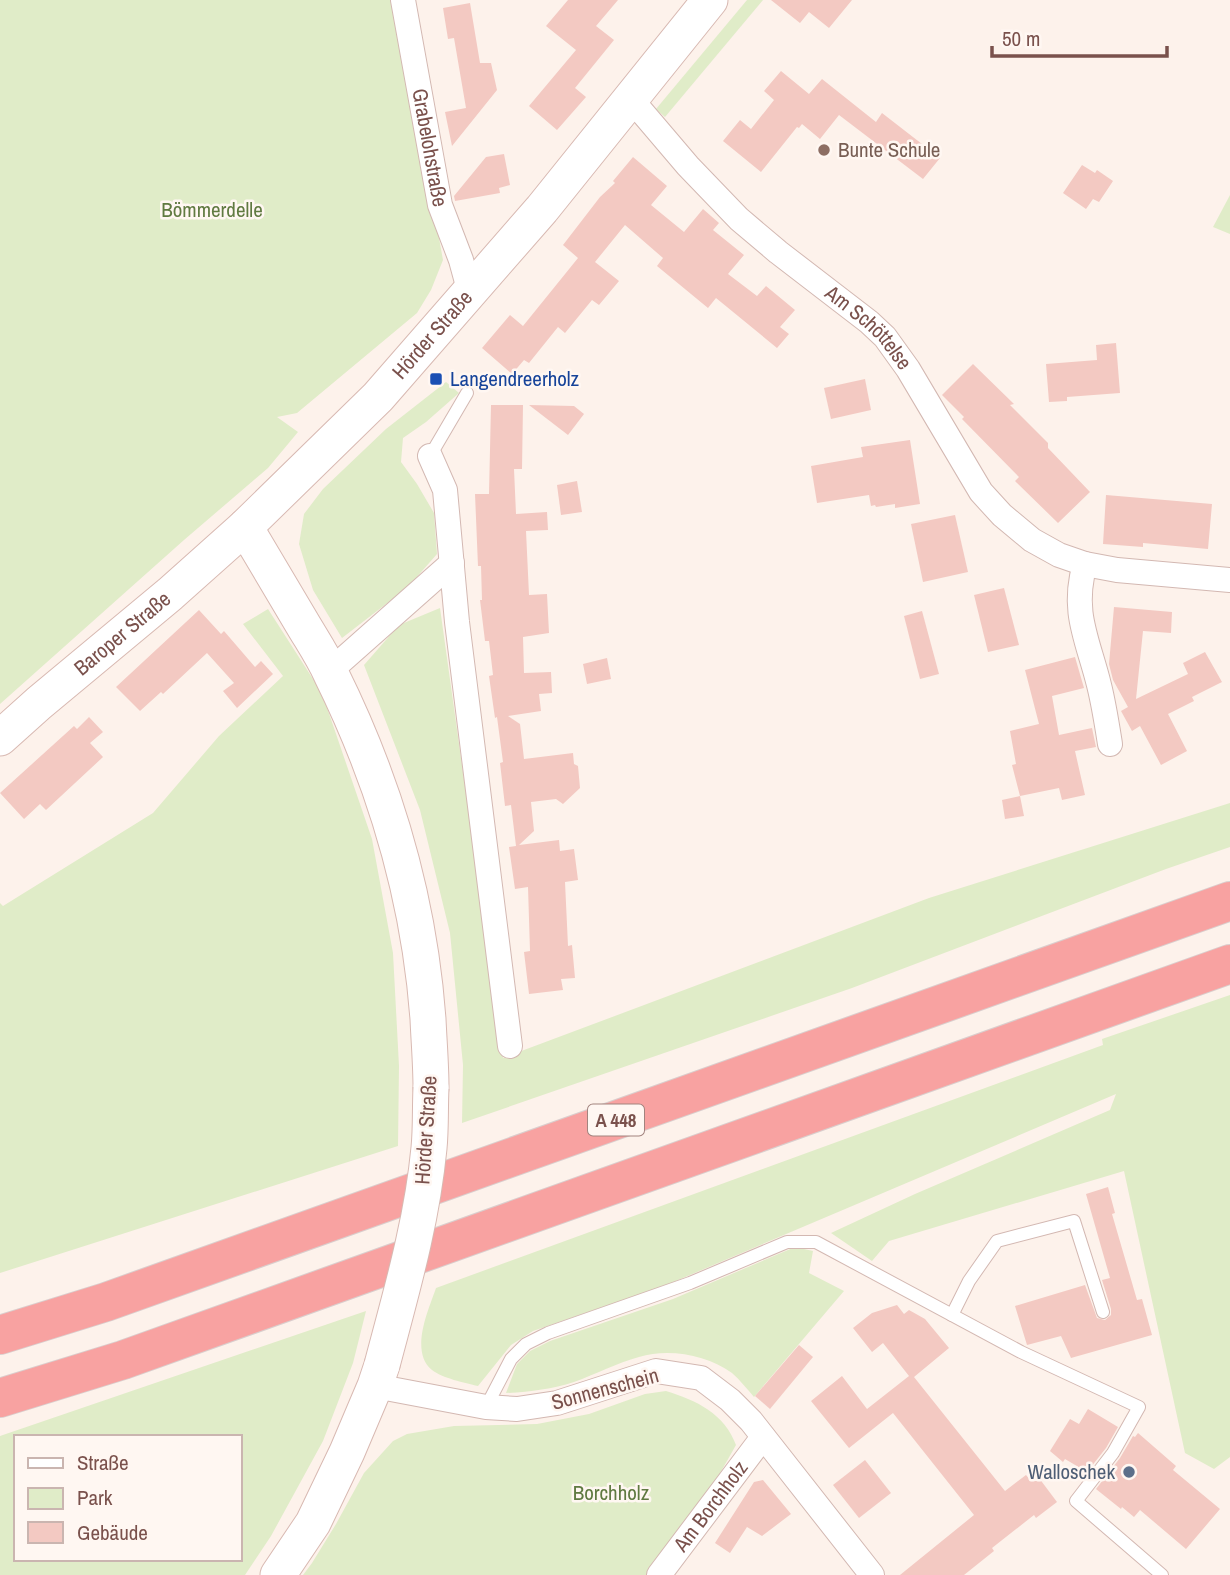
<svg xmlns="http://www.w3.org/2000/svg" width="1230" height="1575" font-family="'Archivo Narrow',sans-serif">
<rect width="100%" height="100%" fill="#fdf2eb"/>
<g fill="#e0ecc8" fill-rule="evenodd">
<path d="M 0,0 L 396,0 L 443,260 L 431,290 L 417,313 L 297,413 L 277,417 L 298,432 L 268,468 L 184,540 L 0,704 Z"/>
<path d="M 747,0 L 763,0 L 665,117 L 656,109 Z"/>
<path d="M 1230,195 L 1230,234 L 1213,227 Z"/>
<path d="M 446,382 L 459,393 L 426,422 L 403,438 L 401,462 L 417,484 L 434,513 L 437,554 L 408,587 L 342,638 L 313,590 L 299,544 L 304,514 L 323,489 L 386,429 Z"/>
<path d="M 440,608 L 503,1058 L 929,898 L 1230,803 L 1230,847 L 1166,869 L 852,988 L 462,1123 L 463,1065 L 450,933 L 420,810 L 364,665 L 399,625 Z"/>
<path d="M 268,609 L 322,693 L 372,839 L 393,953 L 399,1066 L 398,1146 L 0,1273 L 0,903 L 3,906 L 153,813 L 219,736 L 283,676 L 243,624 Z"/>
<path d="M 1230,995 L 1230,1457 L 1214,1469 L 1185,1453 L 1124,1171 L 889,1241 L 872,1261 L 831,1233 L 915,1194 L 1110,1110 L 1116,1094 L 664,1286 L 533,1331 L 511,1345 L 478,1386 C 465,1383 442,1378 432,1370 C 409,1351 429,1309 436,1288 L 1103,1045 L 1102,1039 Z"/>
<path d="M 795,1247 L 813,1251 L 809,1273 L 844,1291 L 754,1397 C 747,1389 740,1380 732,1373 C 707,1355 669,1348 639,1357 C 617,1363 596,1374 574,1382 C 552,1389 530,1392 506,1393 L 517,1364 L 530,1351 L 550,1341 L 673,1299 Z"/>
<path d="M 366,1311 L 353,1363 L 323,1441 L 271,1536 L 245,1575 L 0,1575 L 0,1436 ZM 16,1437 L 240,1437 L 240,1559 L 16,1559 Z"/>
<path d="M 666,1391 C 696,1400 725,1414 736,1445 L 693,1521 L 650,1575 L 303,1575 L 312,1563 L 336,1524 L 364,1473 L 393,1441 L 407,1434 L 454,1426 L 537,1424 L 589,1414 L 645,1394 Z"/>
</g>
<g fill="#f3c9c2">
<path d="M 568,0 L 618,0 L 596,26 L 614,40 L 575,88 L 586,97 L 557,130 L 529,106 L 576,50 L 546,26 Z"/>
<path d="M 771,0 L 852,0 L 829,28 L 809,12 L 800,23 Z"/>
<path d="M 470,3 L 480,63 L 491,63 L 497,90 L 452,146 L 445,112 L 466,108 L 454,38 L 448,39 L 443,8 Z"/>
<path d="M 781,71 L 809,94 L 822,79 L 876,122 L 882,113 L 940,158 L 923,179 L 839,115 L 820,139 L 802,124 L 799,128 L 797,127 L 761,172 L 723,141 L 740,120 L 751,129 L 774,100 L 764,91 Z"/>
<path d="M 504,154 L 510,185 L 499,188 L 500,193 L 455,201 L 454,196 L 486,157 Z"/>
<path d="M 633,157 L 667,186 L 651,205 L 684,232 L 703,209 L 719,223 L 713,230 L 744,255 L 728,274 L 757,296 L 766,286 L 795,310 L 780,327 L 789,334 L 777,348 L 716,298 L 708,308 L 657,266 L 663,258 L 625,225 L 595,262 L 619,281 L 599,305 L 592,300 L 565,333 L 558,327 L 529,363 L 524,360 L 512,374 L 482,348 L 510,315 L 523,326 L 578,258 L 563,245 L 600,197 L 615,183 L 613,181 Z"/>
<path d="M 1082,165 L 1095,173 L 1097,170 L 1113,181 L 1099,202 L 1093,199 L 1086,209 L 1063,193 Z"/>
<path d="M 1116,343 L 1120,393 L 1067,397 L 1067,401 L 1049,402 L 1046,364 L 1097,360 L 1096,345 Z"/>
<path d="M 973,364 L 1014,404 L 1010,405 L 1048,443 L 1048,448 L 1090,492 L 1058,523 L 1015,481 L 1019,477 L 962,419 L 964,417 L 942,395 Z"/>
<path d="M 865,379 L 871,410 L 831,419 L 824,388 Z"/>
<path d="M 491,405 L 523,405 L 522,469 L 514,469 L 516,514 L 547,512 L 548,530 L 526,531 L 529,595 L 547,594 L 549,633 L 523,637 L 524,673 L 551,672 L 552,693 L 539,694 L 541,711 L 508,716 L 520,724 L 524,759 L 573,753 L 574,764 L 578,766 L 580,788 L 563,804 L 556,799 L 531,802 L 534,831 L 519,845 L 559,840 L 560,851 L 574,849 L 578,880 L 565,882 L 568,946 L 572,945 L 575,978 L 561,979 L 563,990 L 529,994 L 524,952 L 530,951 L 528,887 L 515,889 L 509,847 L 516,846 L 511,805 L 505,806 L 500,763 L 503,762 L 497,717 L 495,718 L 489,676 L 493,675 L 489,641 L 485,641 L 480,600 L 482,600 L 481,566 L 478,566 L 475,494 L 489,494 Z"/>
<path d="M 529,405 L 574,406 L 584,414 L 568,435 Z"/>
<path d="M 910,440 L 920,504 L 895,508 L 895,504 L 876,507 L 875,505 L 871,506 L 869,495 L 817,503 L 811,466 L 863,457 L 861,447 Z"/>
<path d="M 577,481 L 582,512 L 561,515 L 557,485 Z"/>
<path d="M 1106,495 L 1212,504 L 1208,549 L 1143,543 L 1143,547 L 1103,544 Z"/>
<path d="M 955,515 L 968,572 L 923,582 L 911,524 Z"/>
<path d="M 1004,588 L 1019,645 L 988,652 L 974,595 Z"/>
<path d="M 1114,607 L 1172,612 L 1171,633 L 1143,631 L 1136,699 L 1188,674 L 1183,663 L 1205,652 L 1222,682 L 1192,697 L 1194,701 L 1168,714 L 1187,751 L 1161,765 L 1140,726 L 1132,731 L 1121,711 L 1128,707 L 1113,680 L 1109,664 Z"/>
<path d="M 199,610 L 221,634 L 224,631 L 255,667 L 261,661 L 273,674 L 237,708 L 223,691 L 234,683 L 207,653 L 163,694 L 161,692 L 140,711 L 116,687 Z"/>
<path d="M 922,611 L 939,674 L 920,679 L 904,616 Z"/>
<path d="M 1075,657 L 1084,688 L 1052,696 L 1059,735 L 1092,728 L 1096,747 L 1075,751 L 1085,795 L 1062,800 L 1059,788 L 1020,796 L 1012,765 L 1016,764 L 1010,731 L 1039,724 L 1025,670 Z"/>
<path d="M 607,658 L 611,679 L 587,684 L 583,664 Z"/>
<path d="M 89,717 L 103,732 L 90,743 L 103,757 L 46,810 L 40,804 L 24,819 L 0,793 L 74,726 L 77,729 Z"/>
<path d="M 1020,796 L 1024,816 L 1005,819 L 1002,800 Z"/>
<path d="M 1108,1187 L 1115,1213 L 1112,1214 L 1137,1300 L 1142,1299 L 1152,1335 L 1071,1358 L 1061,1336 L 1027,1345 L 1015,1306 L 1085,1285 L 1097,1318 L 1105,1320 L 1111,1315 L 1111,1309 L 1102,1280 L 1110,1278 L 1086,1194 Z"/>
<path d="M 897,1305 L 904,1314 L 909,1310 L 925,1319 L 949,1348 L 914,1377 L 1005,1491 L 1026,1475 L 1031,1481 L 1036,1474 L 1057,1502 L 1036,1518 L 1034,1515 L 992,1548 L 994,1551 L 964,1575 L 900,1575 L 974,1515 L 893,1413 L 849,1448 L 811,1401 L 842,1376 L 867,1409 L 909,1376 L 883,1343 L 872,1352 L 853,1328 L 872,1313 Z"/>
<path d="M 799,1345 L 813,1357 L 770,1409 L 755,1396 Z"/>
<path d="M 1088,1409 L 1118,1427 L 1106,1448 L 1087,1472 L 1065,1459 L 1063,1462 L 1050,1451 L 1070,1419 L 1079,1424 Z"/>
<path d="M 1138,1433 L 1176,1466 L 1173,1470 L 1220,1509 L 1186,1549 L 1140,1510 L 1134,1517 L 1122,1507 L 1121,1509 L 1096,1489 L 1120,1458 L 1133,1436 L 1135,1437 Z"/>
<path d="M 865,1460 L 891,1493 L 859,1518 L 833,1485 Z"/>
<path d="M 763,1480 L 791,1514 L 762,1536 L 747,1527 L 730,1553 L 715,1543 L 754,1482 Z"/>
</g>
<g fill="none" stroke-linecap="round" stroke-linejoin="round">
<defs>
<g id="lane">
<path d="M 430,456 L 467,393"/>
<path d="M 952,1315 L 969,1281 L 997,1241 L 1074,1221 L 1103,1312"/>
<path d="M 486,1407 L 511,1359 L 526,1344 L 548,1333 L 690,1283 L 787,1242 L 816,1242 L 1021,1352 L 1139,1407 L 1113,1453 L 1076,1501 L 1162,1575"/>
</g>
<g id="street">
<path id="s1" d="M 403,0 L 440,205 L 461,260 L 470,293"/>
<path id="s2" d="M 631,99 L 688,166 L 739,219 L 778,252 L 869,322 L 885,337 L 908,369 L 981,492 L 1002,515 L 1032,540 L 1059,555 L 1085,564 L 1117,570 L 1230,580"/>
<path d="M 430,456 L 445,490 L 457,622 L 510,1046"/>
<path d="M 1085,564 C 1071,612 1088,640 1099,685 C 1104,705 1107,725 1110,744"/>
<path d="M 330,671 L 452,563"/>
<path d="M 375,1386 L 486,1407 L 517,1409 L 557,1403 L 656,1371 L 701,1378 L 730,1400 L 751,1421 L 872,1575"/>
<path id="s3" d="M 659,1575 L 763,1437"/>
</g>
<g id="secondary">
<path d="M 245,527 C 264,559 283,591 302,623 C 312,640 323,656 331,674 C 385,783 419,897 428,1019 C 429,1042 431,1065 431,1088"/>
<path id="s4" d="M 0,738 L 39,703 L 170,594 L 245,527 L 378,397 L 542,209 L 710,0"/>
<path d="M 278,1575 L 313,1523 L 347,1452 L 375,1386 L 382,1365"/>
</g>
<g id="highway">
<path d="M 0,1335 L 106,1302 L 1230,901"/>
<path d="M 0,1398 L 123,1360 L 1230,964"/>
</g>
</defs>
<use href="#lane" stroke="#d3b8b2" stroke-width="14"/>
<use href="#street" stroke="#d3b8b2" stroke-width="26"/>
<use href="#secondary" stroke="#d8b9b2" stroke-width="37"/>
<use href="#highway" stroke="#dacecd" stroke-width="40"/>
<use href="#lane" stroke="#fff" stroke-width="12"/>
<use href="#street" stroke="#fff" stroke-width="24"/>
<use href="#secondary" stroke="#fff" stroke-width="35"/>
<use href="#highway" stroke="#f8a2a1" stroke-width="38"/>
<defs>
<path id="secondary-bridge" d="M 382,1365 C 401,1293 422,1222 429,1148 C 431,1128 430,1108 431,1088"/>
</defs>
<use href="#secondary-bridge" stroke="#d8b9b2" stroke-width="37" stroke-linecap="butt"/>
<use href="#secondary-bridge" stroke="#fff" stroke-width="35"/>
</g>
<circle fill="#8d6e63" stroke="#fff7f2" stroke-width="2.5" cx="824" cy="150" r="7"/>
<rect fill="#1a4fb4" stroke="#fff7f2" stroke-width="2.5" x="429" y="372" width="14" height="14" rx="3.5"/>
<circle fill="#5c6f8a" stroke="#fff7f2" stroke-width="2.5" cx="1129" cy="1472" r="7"/>
<g text-anchor="middle" stroke-width="5" stroke-linejoin="round" paint-order="stroke">
<rect fill="#fff7f2" stroke="#a2837e" stroke-width="2" x="588" y="1104.5" width="56" height="31" rx="5"/>
<g font-size="19" font-weight="bold" fill="#7a514c">
<text x="616" y="1127">A 448</text>
</g>
<g font-size="21" fill="#7a514c" stroke="#fff7f2">
<text dy="7" stroke="none"><textPath href="#s1" startOffset="150">Grabelohstraße</textPath></text>
<text dy="7" stroke="none"><textPath href="#s2" startOffset="331">Am Schöttelse</textPath></text>
<text dy="7" stroke="none"><textPath href="#s4" startOffset="592">Hörder Straße</textPath></text>
<text dy="7" stroke="none"><textPath href="#s4" startOffset="161">Baroper Straße</textPath></text>
<text transform="translate(426 1130) rotate(-86)" y="7">Hörder Straße</text>
<text transform="translate(605 1389) rotate(-15)" y="7">Sonnenschein</text>
<text dy="7" stroke="none"><textPath href="#s3" startOffset="86">Am Borchholz</textPath></text>
</g>
<g font-size="21" fill="#785e54" stroke="#fff7f2" text-anchor="start">
<text x="838" y="157">Bunte Schule</text>
</g>
<g font-size="21" fill="#607a41" stroke="#fff7f2">
<text x="212" y="217">Bömmerdelle</text>
<text x="611" y="1500">Borchholz</text>
</g>
<g font-size="21" fill="#164399" stroke="#fff7f2" text-anchor="start">
<text x="450" y="386">Langendreerholz</text>
</g>
<g font-size="21" fill="#4e5e75" stroke="#fff7f2" text-anchor="end">
<text x="1115" y="1479">Walloschek</text>
</g>
</g>
<rect x="14" y="1435" width="228" height="126" fill="#fff7f2" stroke="#cab5b0" stroke-width="2"/>
<rect x="28" y="1458" width="35" height="10" fill="#ffffff" stroke="#cab5b0" stroke-width="2"/>
<text x="77" y="1470" font-size="21" fill="#7a514c">Straße</text>
<rect x="28" y="1488" width="35" height="21" fill="#e0ecc8" stroke="#cab5b0" stroke-width="2"/>
<text x="77" y="1505" font-size="21" fill="#7a514c">Park</text>
<rect x="28" y="1522" width="35" height="21" fill="#f3c9c2" stroke="#cab5b0" stroke-width="2"/>
<text x="77" y="1540" font-size="21" fill="#7a514c">Gebäude</text>
<path d="M992 46v10h175v-10" fill="none" stroke="#7a514c" stroke-width="3.5"/>
<text x="1002" y="46" font-size="21" fill="#7a514c" stroke="#fff7f2" stroke-width="5" paint-order="stroke">50 m</text>
</svg>
